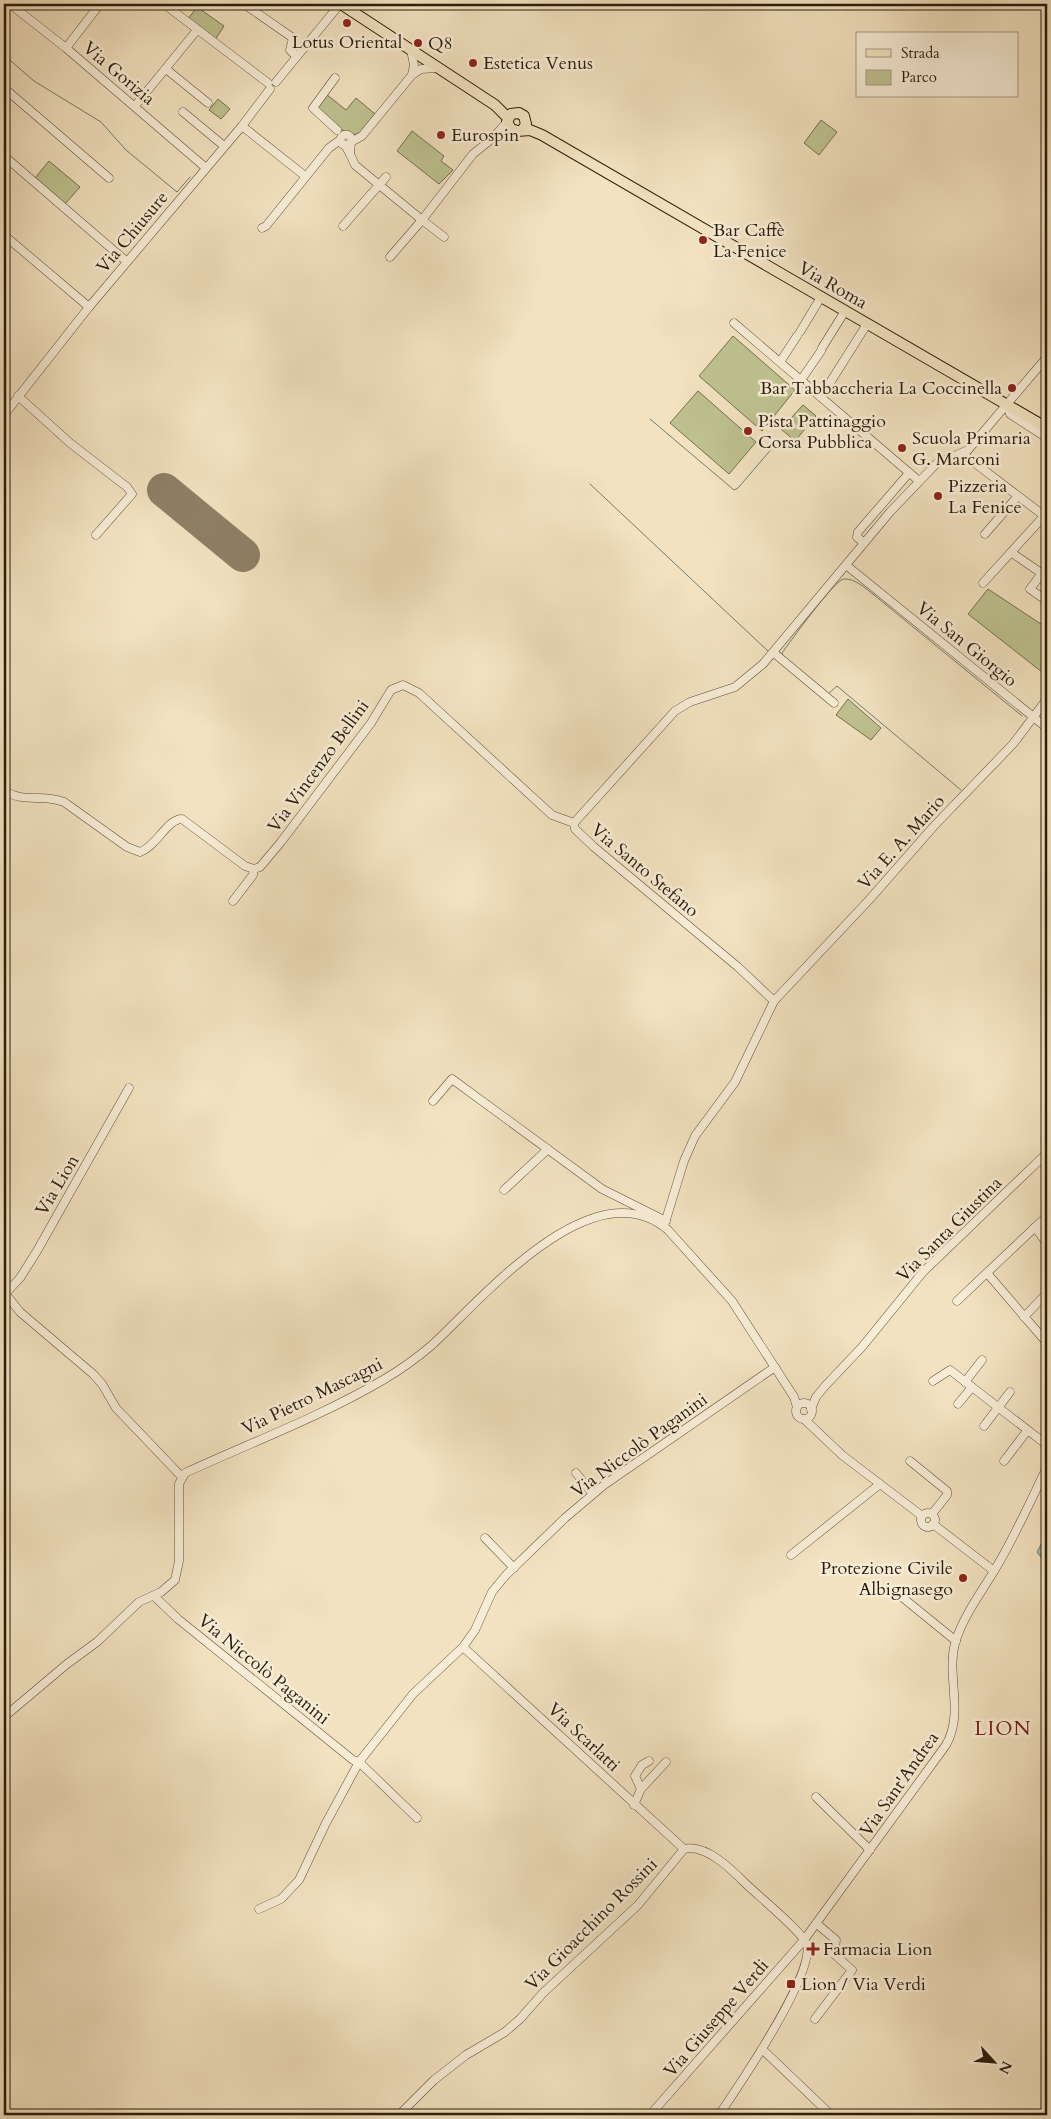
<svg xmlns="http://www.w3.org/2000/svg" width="1051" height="2119" font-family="Cardo,serif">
<rect width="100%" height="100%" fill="#f2e2c0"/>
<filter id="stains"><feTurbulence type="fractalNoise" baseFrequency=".004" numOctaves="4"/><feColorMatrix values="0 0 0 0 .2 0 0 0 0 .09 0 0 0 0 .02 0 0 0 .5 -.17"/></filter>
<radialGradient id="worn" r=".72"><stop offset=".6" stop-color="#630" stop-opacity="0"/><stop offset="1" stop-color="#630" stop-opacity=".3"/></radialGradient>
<g fill="#bec290" stroke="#74704e">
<path d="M 197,7 L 224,26 L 215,40 L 188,19 Z"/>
<path d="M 326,94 L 346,110 L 356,98 L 375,114 L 359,134 C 345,137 328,119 317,110 L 316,107 Z"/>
<path d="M 218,99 L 230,109 L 221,119 L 209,110 Z"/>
<path d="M 821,120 L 837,132 L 819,155 L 804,143 Z"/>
<path d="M 412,131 L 444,156 L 441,161 L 453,170 L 439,184 L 397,151 Z"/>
<path d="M 49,161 L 80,187 L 65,204 L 35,178 Z"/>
<path d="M 733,336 L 795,390 L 762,431 L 699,376 Z"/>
<path d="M 698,391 L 756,442 L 729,474 L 670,423 Z"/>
<path d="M 803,405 L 816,416 L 795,441 L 781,429 Z"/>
<path d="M 988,589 L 1047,628 L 1047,676 L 968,614 Z"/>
<path d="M 848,699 L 881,728 L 871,740 L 836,715 Z"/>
</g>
<path fill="#9cbdb7" stroke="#6f7d72" d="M 1047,1533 L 1047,1565 L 1037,1552 Z"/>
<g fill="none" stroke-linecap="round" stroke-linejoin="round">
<g stroke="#6f7d72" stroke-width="1">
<path d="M 4,55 L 34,81 L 101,122 L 126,150 L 177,192 L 190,177"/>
<path d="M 650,419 L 734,490 L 738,488 L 774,446"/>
<path d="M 590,484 L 769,652"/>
<path d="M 783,656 L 782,653 C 790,642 835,579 844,579 C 855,578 866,589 874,595 L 1022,716"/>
<path d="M 828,694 L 837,686 L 961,790"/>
</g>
<path stroke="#8e8066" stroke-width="34" d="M 164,490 L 243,555"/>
<defs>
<g id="minor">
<path d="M 10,4 L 66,48 L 206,168"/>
<path d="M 164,4 L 268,83"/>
<path d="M 244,4 L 293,38 L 290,50 L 296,56"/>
<path d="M 66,48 L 100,4"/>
<path d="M 411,50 L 414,65 L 412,75"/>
<path d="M 166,69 L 208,103"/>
<path d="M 335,78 L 313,108 L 337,130"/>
<path d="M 276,82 L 340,4"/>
<path d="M 4,88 L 109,178"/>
<path d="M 135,106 L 197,30"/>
<path d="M 183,112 L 224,146"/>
<path d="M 242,126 L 305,176"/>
<circle cx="346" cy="140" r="5.5"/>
<path d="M 345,145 L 350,154 L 351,142 L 362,136 L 412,75 L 421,69 L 438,68"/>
<path d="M 350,154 L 355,165 L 422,220 L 473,154 L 493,138 L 507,122"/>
<path d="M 4,156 L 126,261"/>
<path d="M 343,226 L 386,177"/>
<path d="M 262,228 L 266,226 L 329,148 L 340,140"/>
<path d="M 4,235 L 89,307"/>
<path d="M 390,257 L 422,220 L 444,237"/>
<path d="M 734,323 L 919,481"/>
<path d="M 800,332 L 821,297"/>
<path d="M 822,348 L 845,311"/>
<path d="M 780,362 L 797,336"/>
<path d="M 801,380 L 821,351"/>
<path d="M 18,396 L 70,443 L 127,487 L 132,494 L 96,535"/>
<path d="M 821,397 L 867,324"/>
<path d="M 1007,403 L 1010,414 L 1047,438"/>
<path d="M 4,415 L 89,307 L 242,126 L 270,89"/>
<path d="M 963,454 L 1047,518"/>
<path d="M 985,534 L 1017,497"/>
<path d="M 864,543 L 857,537 L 858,532 L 909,473"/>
<path d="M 1012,553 L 1047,577"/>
<path d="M 846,565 L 1047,728"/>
<path d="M 1042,573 L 1030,589 L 1047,601"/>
<path d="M 983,583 L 1044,516"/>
<path d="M 774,653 L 834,703"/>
<path d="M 4,790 C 23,804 43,793 64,802 L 127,847 L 140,852 C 157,846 167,819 182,819 L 245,866 L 254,869"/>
<path d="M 233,901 L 253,875 L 254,869 L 260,867 L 281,842 L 371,723 L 391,690 L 403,685 L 419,693 L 552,815 L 574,823"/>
<path d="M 774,1001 L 738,967 L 594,847 L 575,829 L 574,823 L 675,711 L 690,702 L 735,687 L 763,664 L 890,512 L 936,464 L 968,450 L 1047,357"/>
<path d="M 433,1101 L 452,1079 L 602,1189 L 666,1221"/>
<path d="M 504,1190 L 548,1149"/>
<path d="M 664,1226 L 684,1161 L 695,1136 L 735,1082 L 774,1001 L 869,900 L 934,826 L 1013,744 L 1047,699"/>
<path d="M 1035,1227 L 1047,1244"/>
<path d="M 987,1273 L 1047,1343"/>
<path d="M 4,1292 L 20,1312 L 93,1374 L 102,1384 L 116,1408 L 181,1476"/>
<path d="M 5,1294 L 20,1278 L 37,1251 L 129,1088"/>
<path d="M 957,1301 L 1047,1216"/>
<path d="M 1024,1317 L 1047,1293"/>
<path d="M 933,1381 L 950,1370 L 1047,1445"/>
<path d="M 965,1382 L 982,1360"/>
<circle cx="804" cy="1411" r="8"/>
<path d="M 958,1404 L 972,1387"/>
<path d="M 811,1409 L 816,1397 L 825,1386 L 862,1347 L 923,1272 L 1047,1153"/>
<path d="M 804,1419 L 842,1455 L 922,1516"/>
<path d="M 984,1426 L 1010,1392"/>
<path d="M 910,1461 L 947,1491 L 947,1495 L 932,1514"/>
<path d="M 1004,1461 L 1027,1431"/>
<path d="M 576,1473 L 593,1494"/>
<circle cx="928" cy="1520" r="7"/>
<path d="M 933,1524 L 994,1571"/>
<path d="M 485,1538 L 514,1568"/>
<path d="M 791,1555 L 880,1484"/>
<path d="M 897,1593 L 956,1641"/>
<path d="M 154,1596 L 178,1619 L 353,1760 L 359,1762 L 417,1818"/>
<path d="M 463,1647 L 684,1849"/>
<path d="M 4,1717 L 67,1664 L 97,1642 L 139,1602 L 161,1592 L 175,1580 L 179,1561 L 179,1484 L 185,1473 C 250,1443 320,1417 383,1380 C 400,1370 417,1358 432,1345 C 482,1299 593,1166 668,1230 L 732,1301 L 794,1397 L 797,1407"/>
<path d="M 641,1789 L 635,1776 L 642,1765 L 649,1761"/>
<path d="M 816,1797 L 870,1850"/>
<path d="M 634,1805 L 641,1789 L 666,1762"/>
<path d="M 259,1909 L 281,1899 L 299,1880 L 326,1823 L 359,1762 L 413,1694 L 463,1647 L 475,1630 L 492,1592 L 506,1575 L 565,1518 L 604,1485 L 775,1367"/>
<path d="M 815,2019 L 852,1970 L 834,1954 L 836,1940 L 817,1924"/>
<path d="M 762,2049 L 831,2115"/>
<path d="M 399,2115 L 434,2080 L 466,2055 L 505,2032 L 520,2019 L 543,1993 L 638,1905 L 684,1849 C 706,1844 731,1869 745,1883 C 756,1894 804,1933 807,1945 C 814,1975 738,2087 719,2115"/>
<path d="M 650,2115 L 804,1940 L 946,1745 C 965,1712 945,1674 956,1640 C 965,1613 983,1590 997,1566 C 1016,1534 1031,1500 1047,1467"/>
</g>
<g id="major">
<path d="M 341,4 L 495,105 L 508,118"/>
<path d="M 523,129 L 526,124 L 524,116 L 519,113 L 511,114 L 507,122 L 511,129 L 517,131 L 530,130 L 542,135 L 1047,428"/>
</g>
</defs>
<use href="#minor" stroke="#5d4e38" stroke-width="9"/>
<use href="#major" stroke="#2b1d0b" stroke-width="12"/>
<use href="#minor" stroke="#f7ecd6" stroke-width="8"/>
<use href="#major" stroke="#f2e2c0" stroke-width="10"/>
</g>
<g fill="#8f2418" stroke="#f7ecd6" stroke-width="2">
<circle cx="347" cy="23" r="5"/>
<circle cx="418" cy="43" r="5"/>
<circle cx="473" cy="63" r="5"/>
<circle cx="441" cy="135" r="5"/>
<circle cx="703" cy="240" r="5"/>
<circle cx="1012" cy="388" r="5"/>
<circle cx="748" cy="431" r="5"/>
<circle cx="902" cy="448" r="5"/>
<circle cx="938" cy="496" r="5"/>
<circle cx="963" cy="1578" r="5"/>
<path d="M810.5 1941.5h5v5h5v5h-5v5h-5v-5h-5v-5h5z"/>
<rect x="786" y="1979" width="10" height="10" rx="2.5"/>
</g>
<g text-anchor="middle" stroke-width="5" stroke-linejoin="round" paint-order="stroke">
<g font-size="18" fill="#2b1d0b" stroke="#f7ecd6" text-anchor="start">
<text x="347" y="48" text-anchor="middle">Lotus Oriental</text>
<text x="428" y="49">Q8</text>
<text x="483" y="69">Estetica Venus</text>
<text x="451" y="141">Eurospin</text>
<text x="713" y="236">Bar Caffè<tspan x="713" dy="21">La Fenice</tspan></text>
<text x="1002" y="394" text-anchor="end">Bar Tabbaccheria La Coccinella</text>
<text x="758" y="427">Pista Pattinaggio<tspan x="758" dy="21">Corsa Pubblica</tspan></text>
<text x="912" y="444">Scuola Primaria<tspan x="912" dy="21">G. Marconi</tspan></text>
<text x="948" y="492">Pizzeria<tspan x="948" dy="21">La Fenice</tspan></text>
<text x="953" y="1574" text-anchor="end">Protezione Civile<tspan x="953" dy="21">Albignasego</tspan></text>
<text x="823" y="1955">Farmacia Lion</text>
<text x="801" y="1990">Lion / Via Verdi</text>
</g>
<g font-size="18" fill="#2b1d0b" stroke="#f7ecd6">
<text transform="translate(119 73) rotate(40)" y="6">Via Gorizia</text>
<text transform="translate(132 232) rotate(-50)" y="6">Via Chiusure</text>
<text transform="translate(833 285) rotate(30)" y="6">Via Roma</text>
<text transform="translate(967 644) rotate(39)" y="6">Via San Giorgio</text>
<text transform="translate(318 766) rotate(-54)" y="6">Via Vincenzo Bellini</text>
<text transform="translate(901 842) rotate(-48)" y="6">Via E. A. Mario</text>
<text transform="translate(645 870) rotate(40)" y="6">Via Santo Stefano</text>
<text transform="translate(57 1185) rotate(-59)" y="6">Via Lion</text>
<text transform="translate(949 1229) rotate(-45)" y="6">Via Santa Giustina</text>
<text transform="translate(312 1396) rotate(-26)" y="6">Via Pietro Mascagni</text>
<text transform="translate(639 1445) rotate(-36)" y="6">Via Niccolò Paganini</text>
<text transform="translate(264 1669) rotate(39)" y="6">Via Niccolò Paganini</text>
<text transform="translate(584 1737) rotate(43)" y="6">Via Scarlatti</text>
<text transform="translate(899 1784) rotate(-55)" y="6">Via Sant'Andrea</text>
<text transform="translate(591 1924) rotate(-45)" y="6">Via Gioacchino Rossini</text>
<text transform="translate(716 2018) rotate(-49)" y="6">Via Giuseppe Verdi</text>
</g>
<g font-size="20" letter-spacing="1" fill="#7a1f14" stroke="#f7ecd6">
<text x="1003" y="1735">LION</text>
</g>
</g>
<rect width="1051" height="2119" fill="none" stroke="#f2e2c0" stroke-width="20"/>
<rect x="5" y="5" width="1041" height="2109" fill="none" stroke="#2b1d0b" stroke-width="2.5"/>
<rect x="10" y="10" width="1031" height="2099" fill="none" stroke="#2b1d0b"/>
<rect x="856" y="32" width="162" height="65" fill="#f7ecd6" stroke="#a59985"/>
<rect x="866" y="49" width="25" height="8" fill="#f2e2c0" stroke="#a59985"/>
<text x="901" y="58" font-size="15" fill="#2b1d0b">Strada</text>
<rect x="866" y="70" width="25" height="15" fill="#bec290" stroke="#a59985"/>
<text x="901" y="82" font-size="15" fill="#2b1d0b">Parco</text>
<g transform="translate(994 2062) rotate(116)" stroke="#f7ecd6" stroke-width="4" paint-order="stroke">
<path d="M0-4L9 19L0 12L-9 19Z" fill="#2b1d0b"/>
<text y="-8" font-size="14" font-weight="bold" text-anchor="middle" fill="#2b1d0b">N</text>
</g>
<rect width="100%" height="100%" filter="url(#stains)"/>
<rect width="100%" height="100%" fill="url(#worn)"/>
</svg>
